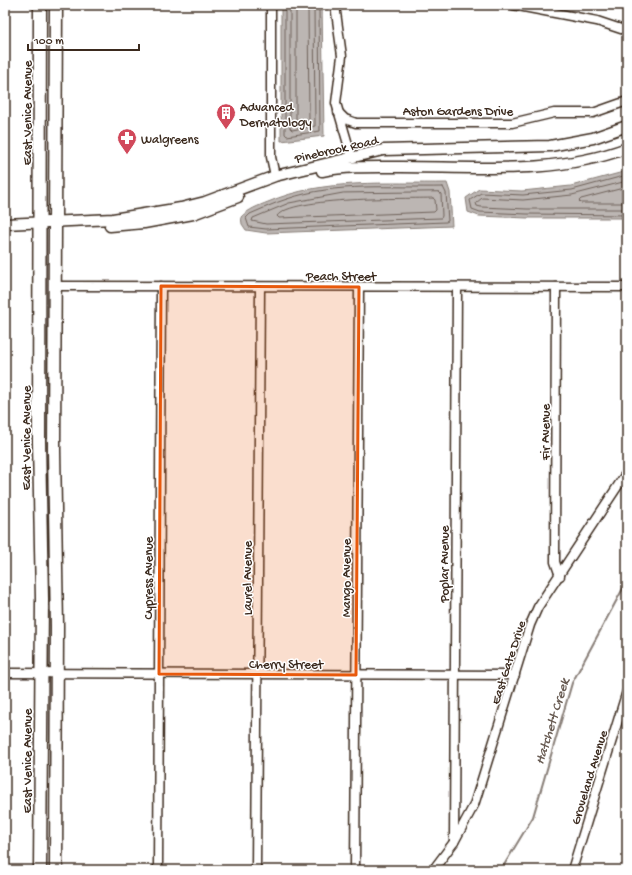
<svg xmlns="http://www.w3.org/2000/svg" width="632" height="875" font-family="'Gochi Hand',sans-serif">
<rect width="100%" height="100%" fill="#fff"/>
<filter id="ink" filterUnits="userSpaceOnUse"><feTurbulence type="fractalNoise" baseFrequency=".025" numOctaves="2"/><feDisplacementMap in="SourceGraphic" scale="8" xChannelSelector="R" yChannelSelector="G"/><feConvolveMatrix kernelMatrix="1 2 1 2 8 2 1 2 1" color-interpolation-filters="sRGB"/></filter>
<g filter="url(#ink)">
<g fill="#bcb6b3" stroke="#887e77">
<path d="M 281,5 L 322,5 L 324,136 L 281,141 Z"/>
<path d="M 627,171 L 627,218 L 527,218 L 479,216 L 468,212 L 466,198 L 479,189 L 522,191 L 571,186 Z"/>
<path d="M 447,183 L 450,192 L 452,226 L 266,233 L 246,230 L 242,224 L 241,217 C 249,209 258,206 268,202 C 324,178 387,184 447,183 Z"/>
</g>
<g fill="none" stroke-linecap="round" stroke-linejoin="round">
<g stroke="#6f625a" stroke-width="1">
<path d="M 285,5 L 285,134 L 287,136 L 320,131 L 319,5"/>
<path d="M 290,5 L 290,128 L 292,130 L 315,126 L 314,5"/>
<path d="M 296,5 L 296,122 L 298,124 L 309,121 L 308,5"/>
<path d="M 627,175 L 572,190 L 523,195 L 481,193 L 470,200 L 472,209 L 480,212 L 527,214 L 627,215"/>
<path d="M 627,181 L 572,195 L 523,200 L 482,198 L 476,203 L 477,206 L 481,207 L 527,209 L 627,209"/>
<path d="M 443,187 L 446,193 L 448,221 L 446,222 L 266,229 L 249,227 L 246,218 L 250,214 C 262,209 274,203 287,199 C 336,182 392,188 443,187 Z"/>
<path d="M 627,187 L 581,199 L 579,201 L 581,203 L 627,203"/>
<path d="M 439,192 L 441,194 L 442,216 L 441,218 L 266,224 L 252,221 L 253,218 L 289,203 L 343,193 Z"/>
<path d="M 433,198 L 435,200 L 436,210 L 434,212 L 279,218 L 277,216 C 292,196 407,199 433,198 Z"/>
</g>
<path stroke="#887e77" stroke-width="2" d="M 501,870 L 533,817 L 572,683 L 627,581"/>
<defs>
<g id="minor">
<path d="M 271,5 L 271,157 L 275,176"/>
<path d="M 335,5 L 342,56 L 336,103 L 352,158"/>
<path d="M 513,5 L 597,21 L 627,31"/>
<path d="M 338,112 L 345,119 L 356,123 L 512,123 L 554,113 L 593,113 L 627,101"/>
<path d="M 54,286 L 627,287"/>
<path d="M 556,287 L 555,562 L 560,576"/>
<path d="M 5,673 L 515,675"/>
<path d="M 454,842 L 457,287"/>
<path d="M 158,870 L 161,286"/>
<path d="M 256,870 L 260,287"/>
<path d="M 355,870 L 359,287"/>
<path d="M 433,870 L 454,842 L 474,805 L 530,625 L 538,607 L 627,472"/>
<path d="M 572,870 L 627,691"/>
</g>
<g id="tertiary">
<path d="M 322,171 C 348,166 375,167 401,167 C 476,167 555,175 627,148"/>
<path d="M 5,224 L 113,219 L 181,208 L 205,202 L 275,176 L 383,150 L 550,146 L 593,138 L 627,126"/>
<path d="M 110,226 L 144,223 L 193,214 L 238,197"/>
</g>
<g id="primary">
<path d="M 40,870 L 42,599 L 39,442 L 40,5"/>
<path d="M 56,870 L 57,626 L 54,450 L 56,5"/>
</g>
</defs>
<use href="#minor" stroke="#3b2a1e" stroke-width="11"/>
<use href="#tertiary" stroke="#3b2a1e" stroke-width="13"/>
<use href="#primary" stroke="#3b2a1e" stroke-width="15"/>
<use href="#minor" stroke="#fff" stroke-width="8"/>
<use href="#tertiary" stroke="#fff" stroke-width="10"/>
<use href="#primary" stroke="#fff" stroke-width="12"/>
</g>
</g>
<path fill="#e8590c" fill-opacity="0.2" stroke="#e8590c" stroke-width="3" stroke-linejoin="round" d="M 161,286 L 359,287 L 356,675 L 159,674 Z"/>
<defs>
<symbol id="building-pin" viewBox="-11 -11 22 30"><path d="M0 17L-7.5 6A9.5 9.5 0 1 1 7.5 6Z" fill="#d1495b" stroke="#fff"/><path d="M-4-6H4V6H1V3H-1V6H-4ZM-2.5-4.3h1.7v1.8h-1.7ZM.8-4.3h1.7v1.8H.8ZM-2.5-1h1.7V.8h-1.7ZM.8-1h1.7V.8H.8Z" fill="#fff"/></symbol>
<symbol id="pharmacy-pin" viewBox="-11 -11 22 30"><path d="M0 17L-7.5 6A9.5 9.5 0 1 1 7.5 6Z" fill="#d1495b" stroke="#fff"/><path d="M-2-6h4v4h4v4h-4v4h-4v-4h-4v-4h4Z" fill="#fff"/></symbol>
</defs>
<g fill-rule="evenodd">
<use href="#building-pin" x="215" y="102" width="22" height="30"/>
<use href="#pharmacy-pin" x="116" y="127" width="22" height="30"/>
</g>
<g text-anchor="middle" stroke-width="3" stroke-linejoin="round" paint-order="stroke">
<g font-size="13" fill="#3b2a1e" stroke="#fff" text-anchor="start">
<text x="240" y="111">Advanced<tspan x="240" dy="15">Dermatology</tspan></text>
<text x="141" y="143">Walgreens</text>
</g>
<g font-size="13" fill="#3b2a1e" stroke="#fff">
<text x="458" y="115">Aston Gardens Drive</text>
<text transform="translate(26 113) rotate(-90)" y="5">East Venice Avenue</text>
<text transform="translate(336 148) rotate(-13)" y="5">Pinebrook Road</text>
<text x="341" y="280">Peach Street</text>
<text transform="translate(544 432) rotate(-90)" y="5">Fir Avenue</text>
<text transform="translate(25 438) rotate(-90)" y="5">East Venice Avenue</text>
<text transform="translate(443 564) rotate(-90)" y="5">Poplar Avenue</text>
<text transform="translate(147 578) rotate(-90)" y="5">Cypress Avenue</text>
<text transform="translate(246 578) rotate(-90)" y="5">Laurel Avenue</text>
<text transform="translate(345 578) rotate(-90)" y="5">Mango Avenue</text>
<text transform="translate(507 662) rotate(-72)" y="5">East Gate Drive</text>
<text x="286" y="668">Cherry Street</text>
<text transform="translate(26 761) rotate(-90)" y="5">East Venice Avenue</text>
<text transform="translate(588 777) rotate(-73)" y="5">Groveland Avenue</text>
</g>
<g font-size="14" font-style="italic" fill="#685b52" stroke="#fff">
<text transform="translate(551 721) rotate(-73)" y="5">Hatchett Creek</text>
</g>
</g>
<rect width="632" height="875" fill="none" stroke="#fff" stroke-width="20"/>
<rect x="10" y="10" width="612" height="855" fill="none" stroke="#3b2a1e" stroke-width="1.5" filter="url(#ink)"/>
<path d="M28 44v6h111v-6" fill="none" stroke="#3b2a1e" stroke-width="2"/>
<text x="34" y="44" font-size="12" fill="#3b2a1e" stroke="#ffffff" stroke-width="3" paint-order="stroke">100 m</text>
</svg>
